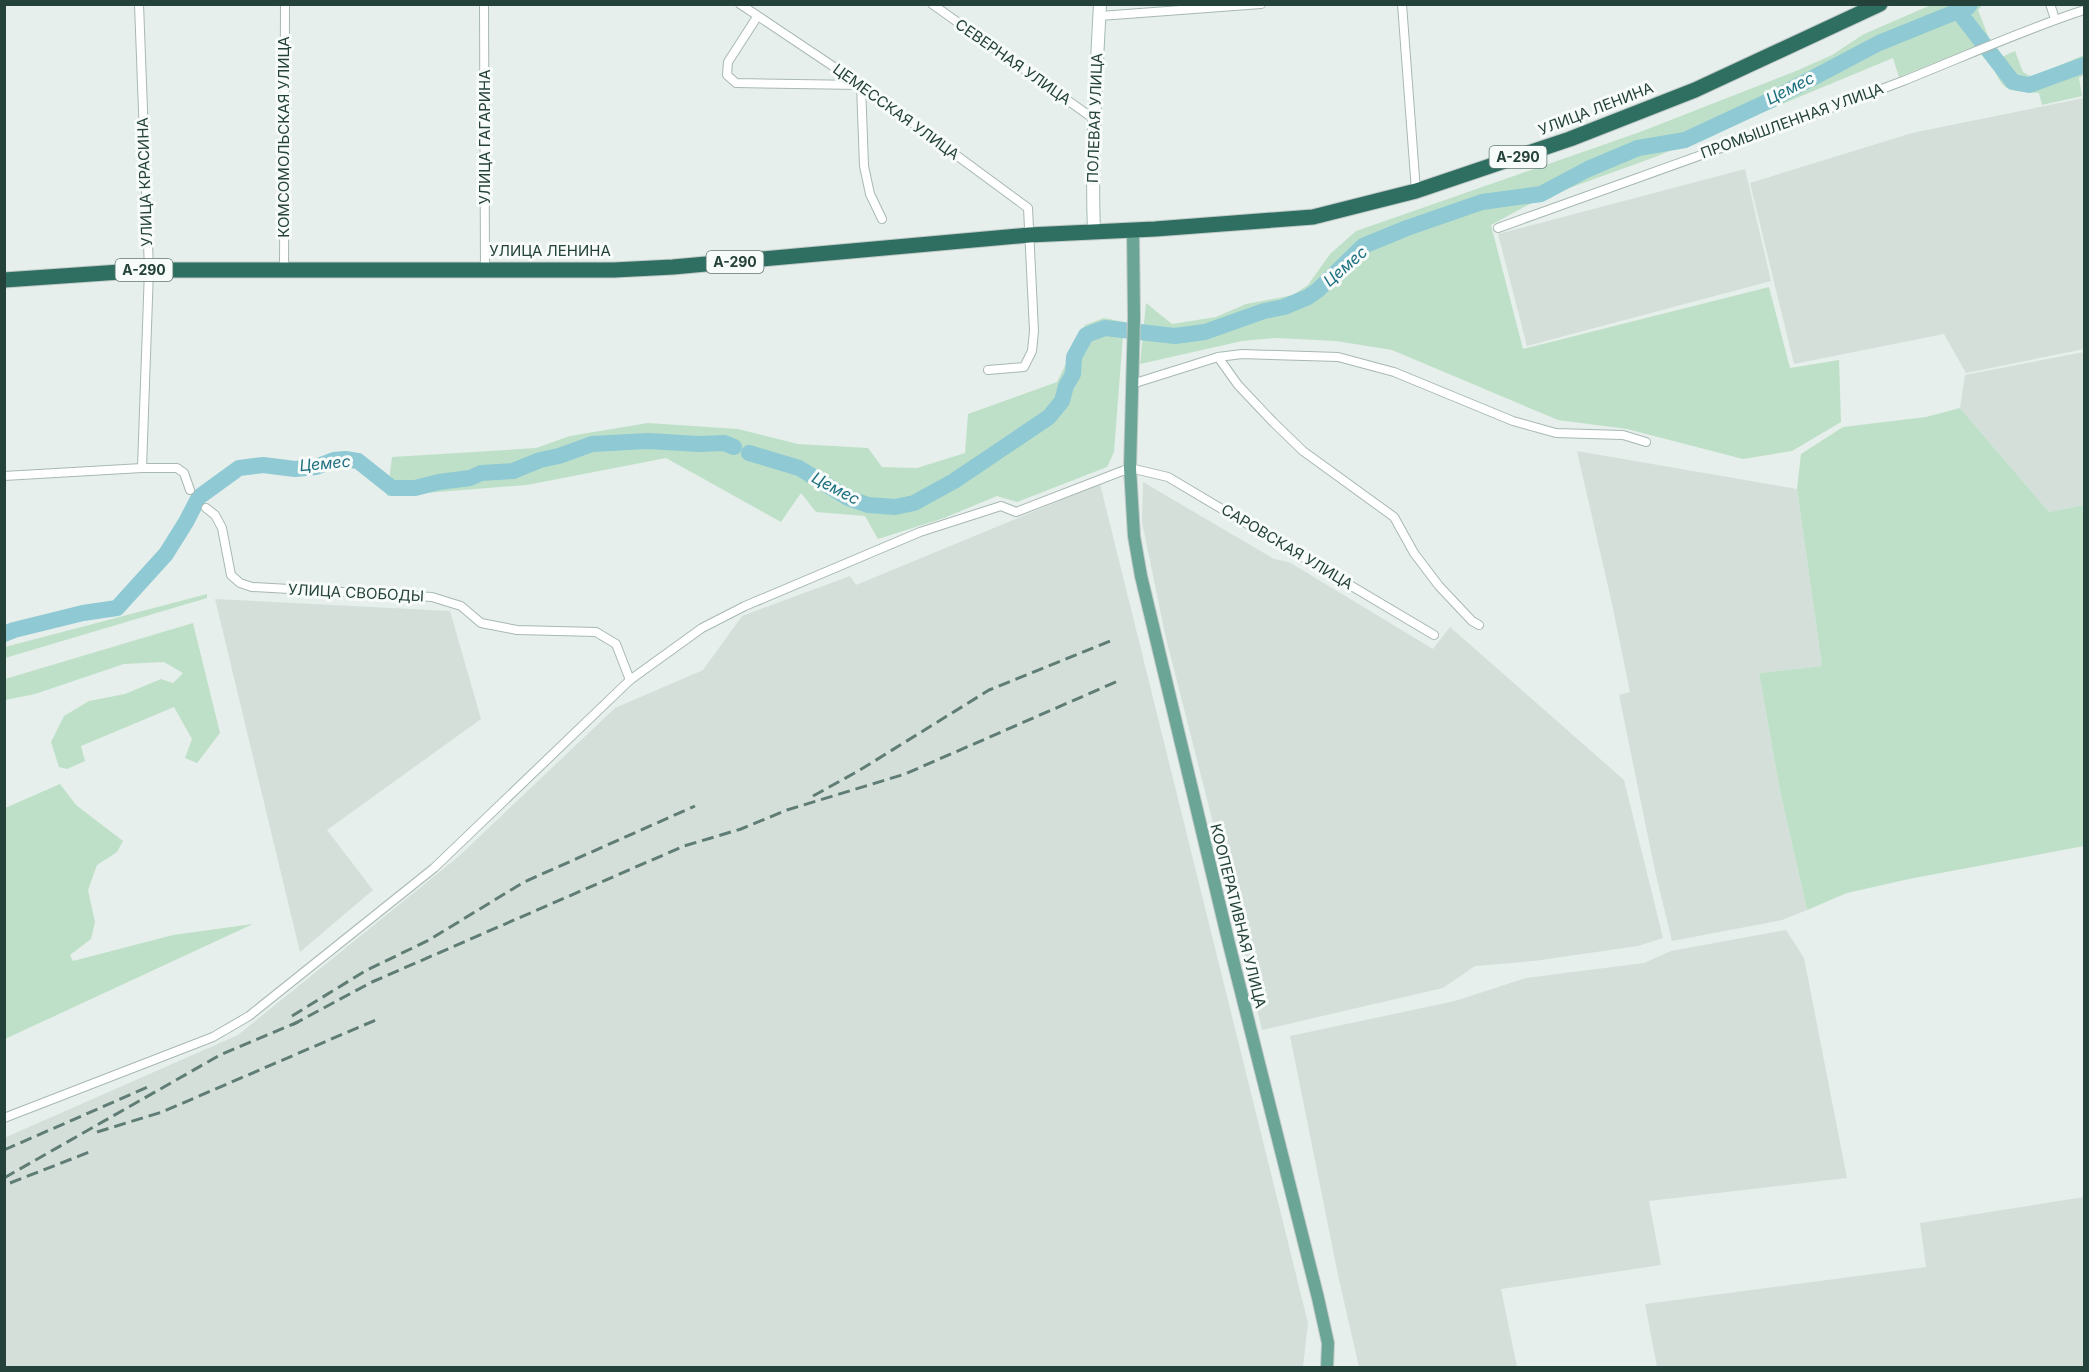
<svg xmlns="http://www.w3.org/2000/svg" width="2089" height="1372" font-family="Inter,sans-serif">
<rect width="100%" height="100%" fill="#e6efeb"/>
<g fill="#d4dfda">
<path d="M 2084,98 L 2084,349 L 1966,373 L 1944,334 L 1794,364 L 1750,183 L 1912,133 Z"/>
<path d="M 1745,169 L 1771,281 L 1527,346 L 1498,234 Z"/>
<path d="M 2084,352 L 2084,505 L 2049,512 L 1960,408 L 1965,375 Z"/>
<path d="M 1577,451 L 1797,489 L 1822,666 L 1759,673 L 1780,791 L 1807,910 L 1782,920 L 1672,941 L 1655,871 L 1619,695 L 1630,692 L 1612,604 Z"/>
<path d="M 1143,482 L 1274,559 L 1289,562 L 1433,649 L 1450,627 L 1624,780 L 1663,938 L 1638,946 L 1534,961 L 1475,966 L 1443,988 L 1262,1030 L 1211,815 L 1165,634 L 1142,522 Z"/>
<path d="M 1100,484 L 1308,1323 L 1303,1367 L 5,1367 L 4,1138 L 238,1035 L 458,857 L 615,708 L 703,670 L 742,616 L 850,576 L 856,585 Z"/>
<path d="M 215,599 L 450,611 L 481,719 L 327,830 L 373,890 L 300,952 Z"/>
<path d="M 1786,930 L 1804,958 L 1847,1178 L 1649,1201 L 1661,1265 L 1501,1289 L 1517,1367 L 1359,1367 L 1338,1275 L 1290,1036 L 1455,1001 L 1526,978 L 1644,963 L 1671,951 Z"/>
<path d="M 2084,1197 L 2084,1367 L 1657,1367 L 1645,1304 L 1926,1267 L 1920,1223 Z"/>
</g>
<g fill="#bfe0c8">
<path d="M 1931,5 L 1982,5 L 1978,10 L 1990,41 L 1899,77 L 1893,58 L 1655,157 L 1539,199 L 1491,225 L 1523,349 L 1769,287 L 1790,368 L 1839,360 L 1841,422 L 1792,451 L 1743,459 L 1627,429 L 1558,420 L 1392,350 L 1336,341 L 1276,338 L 1242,341 L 1140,364 L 1146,303 L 1172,324 L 1216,317 L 1246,304 L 1293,295 L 1308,285 L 1330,254 L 1356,231 L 1640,132 L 1796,71 L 1832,55 L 1864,34 Z"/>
<path d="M 2015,51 L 2023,72 L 2032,77 L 2084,55 L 2084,75 L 2079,78 L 2082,96 L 2042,105 L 2039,93 C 2006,90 2004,94 1991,62 Z"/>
<path d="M 1104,318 L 1124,322 L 1114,452 L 1107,467 L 1017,502 L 997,496 L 944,518 L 878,539 L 865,516 L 816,512 L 801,493 L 781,522 L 666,458 L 527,485 L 387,496 L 392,457 L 536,448 L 570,436 L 648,423 L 738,429 L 798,444 L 868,448 L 882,467 L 917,468 L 965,453 L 968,414 L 1057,382 L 1085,325 Z"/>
<path d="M 1960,408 L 2049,512 L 2084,505 L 2084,846 L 1909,879 L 1847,893 L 1807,910 L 1780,791 L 1759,673 L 1822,666 L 1797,489 L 1801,454 L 1843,427 L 1926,417 Z"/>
<path d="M 207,594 L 207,598 L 5,658 L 5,647 Z"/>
<path d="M 193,623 L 220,733 L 197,763 L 185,758 L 192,739 L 174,707 L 81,746 L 85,761 L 67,769 L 59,767 L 51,742 L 64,716 L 89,701 L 125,694 L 161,679 L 173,683 L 183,673 L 164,662 L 124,664 L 35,694 L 5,700 L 5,679 Z"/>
<path d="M 60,784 L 76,805 L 123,841 L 117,852 L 97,865 L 88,890 L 95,922 L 91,939 L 70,955 L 73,961 L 173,935 L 253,924 L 5,1039 L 5,808 Z"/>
</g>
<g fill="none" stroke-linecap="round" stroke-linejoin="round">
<g stroke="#8ec9d4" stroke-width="16">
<path d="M 1958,11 L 2013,82 L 2029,85 L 2084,65"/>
<path d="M 749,453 L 799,468 L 848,498 L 868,505 L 895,507 L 914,503 L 954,481 L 1049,417 L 1062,401 L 1066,386 L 1073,374 L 1074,357 L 1086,335 L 1105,328 L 1175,336 L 1205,332 L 1264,311 L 1284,307 L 1308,297 L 1318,290 L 1363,246 L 1407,228 L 1482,202 L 1541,194 L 1588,169 L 1638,148 L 1685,140 L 1771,100 L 1879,43 L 1968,7 L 1970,4"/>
<path d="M 4,634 L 14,630 L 83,613 L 117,608 L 166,554 L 186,522 L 199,497 L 239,468 L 263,465 L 295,469 L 316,467 L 334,460 L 345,459 L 358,461 L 392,488 L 415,488 L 439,482 L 470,478 L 481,473 L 513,471 L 540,460 L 559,456 L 592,444 L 648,441 L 699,444 L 724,443 L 734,447"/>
</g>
<defs>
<g id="street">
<path d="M 139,4 L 149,270 L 142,468"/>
<path d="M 484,4 L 485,269"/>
<path d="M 740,4 L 861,85 L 1028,208 L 1034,331 L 1032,351 L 1024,367 L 988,370"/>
<path d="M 932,4 L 1094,119"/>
<path d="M 1402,4 L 1416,191"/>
<path d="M 2050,4 L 2055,19"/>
<path d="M 1100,16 L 1261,4"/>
<path d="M 757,17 L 728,62 L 727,75 L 736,83 L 861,85 L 864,166 L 870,194 L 882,219"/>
<path d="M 1498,228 C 1633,179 1769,132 1903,81 C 1963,57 2023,30 2084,10"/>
<path d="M 284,270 L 285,4"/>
<path d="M 1218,357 L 1238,385 L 1273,422 L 1303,451 L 1394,517 L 1414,553 L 1439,586 L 1472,621 L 1479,625"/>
<path d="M 1132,384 L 1218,357 L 1242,354 L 1338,357 L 1394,372 L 1513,421 L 1556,433 L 1623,435 L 1646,442"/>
<path d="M 4,476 L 142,468 L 177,468 L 184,473 L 190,490"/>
<path d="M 206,508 L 215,515 L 222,528 L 231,575 L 240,583 L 252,587 L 432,597 L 461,606 L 481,623 L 517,630 L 596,632 L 616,644 L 630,680"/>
<path d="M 4,1118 L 213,1037 L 249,1016 L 434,868 L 630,680 L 702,628 L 745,606 L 920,532 L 1001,506 L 1016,512 L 1130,468 L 1168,477 L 1434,635"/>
</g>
<path id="secondary" d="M 1094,232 C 1091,156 1096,80 1100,4"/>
<path id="primary" d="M 1133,230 L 1134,317 L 1130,468 L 1134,536 L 1141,576 L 1229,944 L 1318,1298 L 1328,1343 L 1327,1368"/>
<path id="highway" d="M 4,280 L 149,270 L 614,270 L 673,267 L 1029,235 L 1155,229 L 1313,217 L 1416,191 L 1570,139 L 1695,90 L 1880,4"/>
</defs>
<use href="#street" stroke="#a8b8b2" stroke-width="10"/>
<use href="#secondary" stroke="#a4bbb3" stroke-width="14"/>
<use href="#primary" stroke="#c2cac8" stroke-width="14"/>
<use href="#highway" stroke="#c2cac8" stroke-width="17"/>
<use href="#street" stroke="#fff" stroke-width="8"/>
<use href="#secondary" stroke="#fff" stroke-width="12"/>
<use href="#primary" stroke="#6aa596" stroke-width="12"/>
<use href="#highway" stroke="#2f6f62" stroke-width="15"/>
<g stroke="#5f7d75" stroke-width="3" stroke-dasharray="12 6" stroke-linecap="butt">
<path d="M 813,796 L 860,770 L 989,690 L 1110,641"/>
<path d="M 292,1016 L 365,971 L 429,940 L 524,882 L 695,806"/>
<path d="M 292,1025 L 372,982 L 684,846 L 741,829 L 787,810 L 905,774 L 1118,681"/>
<path d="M 97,1132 L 162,1112 L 378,1019"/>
<path d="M 4,1150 L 150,1086"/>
<path d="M 4,1178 L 220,1055 L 298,1022"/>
<path d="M 10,1183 L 92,1151"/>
</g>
</g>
<g text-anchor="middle" stroke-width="6" stroke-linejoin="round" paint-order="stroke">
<g fill="#f7fbf9" stroke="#637a73" stroke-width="1.5">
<rect x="1489.5" y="146" width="57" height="22" rx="4.5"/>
<rect x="706.5" y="251" width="57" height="22" rx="4.5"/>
<rect x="115.5" y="259" width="57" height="22" rx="4.5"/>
</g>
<g font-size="14" font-weight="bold" fill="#24423a">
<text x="1518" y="162">А-290</text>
<text x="735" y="267">А-290</text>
<text x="144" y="275">А-290</text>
</g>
<g font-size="15" fill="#24423a" stroke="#f7fbf9">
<text transform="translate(1013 62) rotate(35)" y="5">СЕВЕРНАЯ УЛИЦА</text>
<text transform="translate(1596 109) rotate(-21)" y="5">УЛИЦА ЛЕНИНА</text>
<text transform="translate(896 112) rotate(36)" y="5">ЦЕМЕССКАЯ УЛИЦА</text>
<text transform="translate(1095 118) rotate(-88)" y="5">ПОЛЕВАЯ УЛИЦА</text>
<text transform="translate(1792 121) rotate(-20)" y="5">ПРОМЫШЛЕННАЯ УЛИЦА</text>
<text transform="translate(284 137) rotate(-90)" y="5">КОМСОМОЛЬСКАЯ УЛИЦА</text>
<text transform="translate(485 137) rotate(-90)" y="5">УЛИЦА ГАГАРИНА</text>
<text transform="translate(145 182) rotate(-92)" y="5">УЛИЦА КРАСИНА</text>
<text x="550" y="256">УЛИЦА ЛЕНИНА</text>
<text transform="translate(1287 547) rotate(31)" y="5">САРОВСКАЯ УЛИЦА</text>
<text transform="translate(356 593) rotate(3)" y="5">УЛИЦА СВОБОДЫ</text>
<text transform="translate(1238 916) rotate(76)" y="5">КООПЕРАТИВНАЯ УЛИЦА</text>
</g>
<g font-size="16" font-style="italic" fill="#1c6f80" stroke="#f7fbf9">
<text transform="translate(1790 88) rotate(-27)" y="6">Цемес</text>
<text transform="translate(1345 266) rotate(-41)" y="6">Цемес</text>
<text transform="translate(325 463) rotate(-5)" y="6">Цемес</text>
<text transform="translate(836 488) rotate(28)" y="6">Цемес</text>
</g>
</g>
<rect width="2089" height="1372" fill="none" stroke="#24423a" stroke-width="12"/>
</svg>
